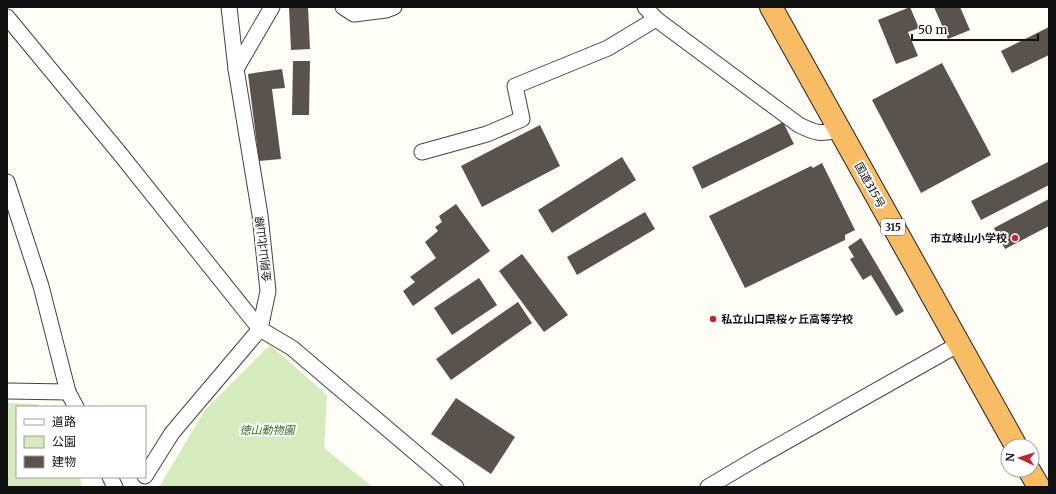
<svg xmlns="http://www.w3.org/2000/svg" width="1056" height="494" font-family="Merriweather,'Noto Sans JP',serif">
<rect width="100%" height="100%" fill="#fffdf5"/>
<g fill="#d5ebbd">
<path d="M 270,345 L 327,395 L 324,448 L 373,487 L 159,487 L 205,410 Z"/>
<path d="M 7,403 L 37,404 L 40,407 L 17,407 L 17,477 L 80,477 L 82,487 L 7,487 Z"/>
</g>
<g fill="#5a524d">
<path d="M 289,7 L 308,7 L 310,49 L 291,50 Z"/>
<path d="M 910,7 L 919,28 L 908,32 L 918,56 L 896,64 L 878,20 Z"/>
<path d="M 934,7 L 960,7 L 970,30 L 948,39 Z"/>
<path d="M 1049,27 L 1049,55 L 1012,73 L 1001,51 Z"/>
<path d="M 293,61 L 310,61 L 309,115 L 292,115 Z"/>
<path d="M 942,63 L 991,155 L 921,193 L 872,100 Z"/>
<path d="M 282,69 L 285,88 L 272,89 L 281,159 L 259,161 L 248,74 Z"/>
<path d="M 783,122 L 794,144 L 702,189 L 692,167 Z"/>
<path d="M 540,125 L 560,166 L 482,207 L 461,166 Z"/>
<path d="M 622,157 L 636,180 L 552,233 L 538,210 Z"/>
<path d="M 1048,162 L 1049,185 L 981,220 L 971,201 Z"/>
<path d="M 822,163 L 855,230 L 845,235 L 845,240 L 745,288 L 709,216 L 811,166 L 813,168 Z"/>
<path d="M 1049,199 L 1049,226 L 1005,249 L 994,228 Z"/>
<path d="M 456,204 L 490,251 L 413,306 L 403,291 L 415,282 L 410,277 L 436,258 L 425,242 L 438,231 L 435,227 L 442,222 L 439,216 Z"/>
<path d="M 645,212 L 655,229 L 577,275 L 567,257 Z"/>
<path d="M 861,238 L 904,311 L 896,316 L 871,275 L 863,280 L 850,259 L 854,257 L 848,247 Z"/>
<path d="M 522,254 L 568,315 L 544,332 L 499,271 Z"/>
<path d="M 479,278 L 497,305 L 452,335 L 434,308 Z"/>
<path d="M 518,302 L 532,323 L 451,380 L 436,359 Z"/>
<path d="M 456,398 L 515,437 L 491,474 L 431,434 Z"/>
</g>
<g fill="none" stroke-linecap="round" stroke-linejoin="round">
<defs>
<g id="minor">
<path d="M 343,7 L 354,14 L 386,10 L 394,7"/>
<path d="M 645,7 L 656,19 L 799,125 C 817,134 820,134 840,130"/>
<path d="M 7,17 L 121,155 L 260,329 L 292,348 L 456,487"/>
<path d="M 236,69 L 272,7"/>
<path d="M 422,152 L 487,134 L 522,119 L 515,86 L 608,48 L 656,19"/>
<path d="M 7,182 L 41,286 L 68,392 L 76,407"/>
<path d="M 7,391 L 68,392"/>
<path d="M 145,476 L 172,433 L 260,329 L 268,291 L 260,215 L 236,69 L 229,7"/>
<path d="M 110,477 L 115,487"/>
<path d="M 708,487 L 757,458 L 959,344"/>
</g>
<g id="trunk">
<path d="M 771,7 L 1016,446"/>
<path d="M 1029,470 L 1039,487"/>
</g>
</defs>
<use href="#minor" stroke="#444" stroke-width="17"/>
<use href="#trunk" stroke="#222" stroke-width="24"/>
<use href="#minor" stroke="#fff" stroke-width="15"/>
<use href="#trunk" stroke="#f7bc64" stroke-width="22"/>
</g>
<g fill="#c4262e" stroke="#fff" stroke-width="1.5">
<circle cx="1015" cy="238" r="4"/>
<circle cx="713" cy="319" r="4"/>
</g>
<g text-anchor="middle" stroke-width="4" stroke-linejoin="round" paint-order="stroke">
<rect fill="#fff" stroke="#585858" stroke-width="1" x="881" y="219" width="24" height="16" rx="3"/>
<g font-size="10" font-weight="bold" fill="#111">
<text x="893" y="231">315</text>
</g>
<g font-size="11" fill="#111" stroke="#fff">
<text transform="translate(870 185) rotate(61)" y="4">国道315号</text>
<text transform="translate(263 249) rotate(-97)" y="4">金剛山北山線</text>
</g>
<g font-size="11" font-weight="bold" fill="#111" stroke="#fff" text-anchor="end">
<text x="1007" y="242">市立岐山小学校</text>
<text x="721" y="323" text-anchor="start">私立山口県桜ヶ丘高等学校</text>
</g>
<g font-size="11" font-style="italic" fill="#2f6b1f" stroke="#fff">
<text x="267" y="434">徳山動物園</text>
</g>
</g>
<rect width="1056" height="494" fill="none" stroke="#111111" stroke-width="16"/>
<rect x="16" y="406" width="130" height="72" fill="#ffffff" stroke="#a0a0a0"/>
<rect x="24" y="419" width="20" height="6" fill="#ffffff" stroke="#a0a0a0"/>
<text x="52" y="426" font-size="12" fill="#111111">道路</text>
<rect x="24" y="436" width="20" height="12" fill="#d5ebbd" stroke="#a0a0a0"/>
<text x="52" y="446" font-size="12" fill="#111111">公園</text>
<rect x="24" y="456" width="20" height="12" fill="#5a524d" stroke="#a0a0a0"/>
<text x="52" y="466" font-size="12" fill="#111111">建物</text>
<g transform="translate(1020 458) rotate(274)"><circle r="19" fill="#ffffff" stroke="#a0a0a0"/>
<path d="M0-3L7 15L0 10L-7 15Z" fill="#c4262e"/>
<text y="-6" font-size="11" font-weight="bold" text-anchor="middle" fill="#111111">N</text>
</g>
<path d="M912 34v6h126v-6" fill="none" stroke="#111111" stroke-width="2"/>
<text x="918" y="34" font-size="12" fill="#111111" stroke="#ffffff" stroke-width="3" paint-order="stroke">50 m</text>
</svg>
